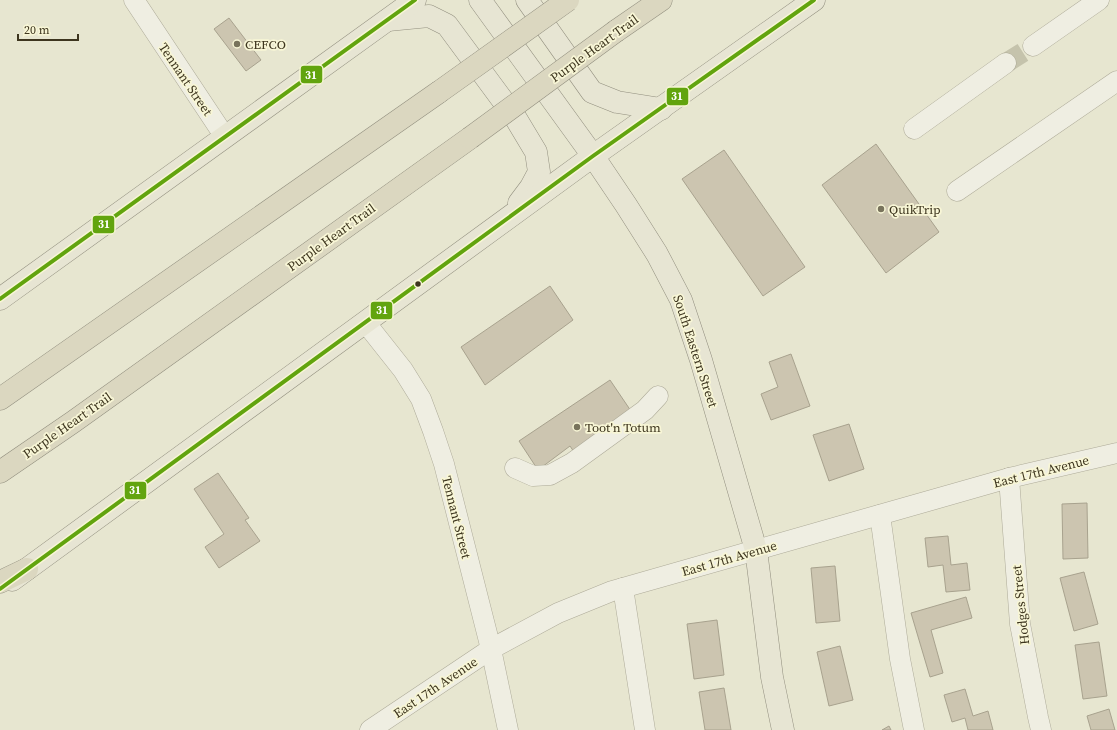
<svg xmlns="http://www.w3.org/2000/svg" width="1117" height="730" font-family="'Source Serif 4',serif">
<rect width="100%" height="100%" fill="#e7e6d0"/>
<g fill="#ccc5b0" stroke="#a8a28e">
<path d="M 229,18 L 261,60 L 246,71 L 214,29 Z"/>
<path d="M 876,144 L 939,232 L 886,273 L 822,185 Z"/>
<path d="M 724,150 L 805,267 L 763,296 L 682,179 Z"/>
<path d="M 550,286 L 573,320 L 485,385 L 461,347 Z"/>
<path d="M 791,354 L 810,406 L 771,420 L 761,394 L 778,387 L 769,362 Z"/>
<path d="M 610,380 L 633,414 L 576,455 L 570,446 L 538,470 L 519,441 Z"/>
<path d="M 849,424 L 864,469 L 829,481 L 813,435 Z"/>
<path d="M 218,473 L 249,518 L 245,520 L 260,541 L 219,568 L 205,547 L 224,534 L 194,489 Z"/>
<path d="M 1087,503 L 1088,558 L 1063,559 L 1062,504 Z"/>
<path d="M 948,536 L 951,565 L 967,563 L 970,590 L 946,592 L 943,565 L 928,567 L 925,538 Z"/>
<path d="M 835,566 L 840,621 L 816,623 L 811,568 Z"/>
<path d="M 1084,572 L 1098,624 L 1074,631 L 1060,578 Z"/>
<path d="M 966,597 L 972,618 L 931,630 L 943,673 L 930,677 L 911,613 Z"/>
<path d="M 717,620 L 724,675 L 694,679 L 687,624 Z"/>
<path d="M 1099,642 L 1107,696 L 1083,699 L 1075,645 Z"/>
<path d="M 840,646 L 853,700 L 829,706 L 817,652 Z"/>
<path d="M 724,688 L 731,730 L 705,730 L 699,692 Z"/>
<path d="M 965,689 L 973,716 L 988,711 L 993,730 L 968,730 L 965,718 L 952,722 L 944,695 Z"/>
<path d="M 1109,709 L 1115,730 L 1091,730 L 1087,716 Z"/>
<path d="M 889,726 L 891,730 L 882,730 Z"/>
</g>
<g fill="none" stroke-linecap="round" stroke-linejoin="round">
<path stroke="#c5c3ac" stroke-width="20" stroke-dasharray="20 10" stroke-linecap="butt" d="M 1006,63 L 1033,46"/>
<defs>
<g id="minor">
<path d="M 134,0 L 225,137"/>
<path d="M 1033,46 L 1099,0"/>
<path d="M 914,129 L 1006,63"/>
<path d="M 957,191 L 1117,81"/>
<path d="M 365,322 L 403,370 L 421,399 L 433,431 L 444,464 L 491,649 L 508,730"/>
<path d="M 515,468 L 533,476 L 550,475 L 572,463 L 645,410 L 658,396"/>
<path d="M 1009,478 L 1020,624 L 1038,717 L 1041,730"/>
<path d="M 880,515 L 900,659 L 914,730"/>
<path d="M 623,588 L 645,730"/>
<path d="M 370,730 L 491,649 L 558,613 L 612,591 L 1009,478 L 1117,453"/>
</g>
<g id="major">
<path d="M 480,0 L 593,156 L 626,205 L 657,254 L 681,300 L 701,360 L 756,550 L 772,677 L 783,730"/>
<path d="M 527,0 L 592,92 L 617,102 L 661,109"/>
<path d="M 388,20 L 429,16 L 447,25 L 515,117 L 536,152 L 539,172 L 531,187 L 519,203"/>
<path d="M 0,299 L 415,0"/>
<path d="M 12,580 L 593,156 L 814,0"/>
</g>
<g id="highway">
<path d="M 616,31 L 661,0"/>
<path d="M 0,399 L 439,92"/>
<path d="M 0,472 L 73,422 L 470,138"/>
<path d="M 0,582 L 27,569"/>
</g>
</defs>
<use href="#minor" stroke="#adaa98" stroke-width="21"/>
<use href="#major" stroke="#928f7f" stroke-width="23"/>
<use href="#highway" stroke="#928f7f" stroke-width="23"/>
<use href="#minor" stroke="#efeee2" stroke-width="20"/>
<use href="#major" stroke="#e7e5d3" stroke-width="22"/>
<use href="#highway" stroke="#dbd7c0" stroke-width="22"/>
<defs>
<g id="highway-bridge">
<path d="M 439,92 L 568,0"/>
<path d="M 470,138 L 616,31"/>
</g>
</defs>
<use href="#highway-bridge" stroke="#928f7f" stroke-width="23" stroke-linecap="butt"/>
<use href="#highway-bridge" stroke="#dbd7c0" stroke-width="22"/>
<defs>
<g id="bus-1">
<path d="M 0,299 L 415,0"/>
<path d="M 0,589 L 593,156 L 814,0"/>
</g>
</defs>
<use href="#bus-1" stroke="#f8f6d6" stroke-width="7"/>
<use href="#bus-1" stroke="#62a40e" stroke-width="4"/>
</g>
<g fill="#78735c" stroke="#f8f6d6" stroke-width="1.5">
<circle cx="237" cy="44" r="4"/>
<circle cx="881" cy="209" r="4"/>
<circle cx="577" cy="427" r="4"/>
</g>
<circle fill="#3d351e" stroke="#f8f6d6" stroke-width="1.5" cx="418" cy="284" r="3.5"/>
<g text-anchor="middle" stroke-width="3.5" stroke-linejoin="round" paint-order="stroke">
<g font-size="13" fill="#3d351e" stroke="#f8f6d6" text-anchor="start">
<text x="245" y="49">CEFCO</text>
<text x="889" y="214">QuikTrip</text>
<text x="585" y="432">Toot'n Totum</text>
</g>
<g font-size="13" fill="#3d351e" stroke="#f8f6d6">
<text transform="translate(594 48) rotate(-36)" y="5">Purple Heart Trail</text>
<text transform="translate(186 79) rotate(56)" y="5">Tennant Street</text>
<text transform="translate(331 237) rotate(-36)" y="5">Purple Heart Trail</text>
<text transform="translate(696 351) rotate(72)" y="5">South Eastern Street</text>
<text transform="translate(67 425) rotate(-35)" y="5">Purple Heart Trail</text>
<text transform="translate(1041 471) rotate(-14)" y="5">East 17th Avenue</text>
<text transform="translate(457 517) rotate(76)" y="5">Tennant Street</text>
<text transform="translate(729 558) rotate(-16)" y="5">East 17th Avenue</text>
<text transform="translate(1020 605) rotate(-96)" y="5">Hodges Street</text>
<text transform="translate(435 687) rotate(-34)" y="5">East 17th Avenue</text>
</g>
</g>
<g stroke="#f8f6d6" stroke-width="1.5">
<rect x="300" y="65" width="23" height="19" rx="4" fill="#62a40e"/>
<rect x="666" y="87" width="23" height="19" rx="4" fill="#62a40e"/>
<rect x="92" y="215" width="23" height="19" rx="4" fill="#62a40e"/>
<rect x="370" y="301" width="23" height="19" rx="4" fill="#62a40e"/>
<rect x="124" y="481" width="23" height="19" rx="4" fill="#62a40e"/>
</g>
<g font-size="11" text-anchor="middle" font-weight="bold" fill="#fff">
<text x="311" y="79">31</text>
<text x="677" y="100">31</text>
<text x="104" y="228">31</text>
<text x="382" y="314">31</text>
<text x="135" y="494">31</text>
</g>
<path d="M18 34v6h60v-6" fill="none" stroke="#3d351e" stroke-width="2"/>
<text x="24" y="34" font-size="12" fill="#3d351e" stroke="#f8f6d6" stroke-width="3" paint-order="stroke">20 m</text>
</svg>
